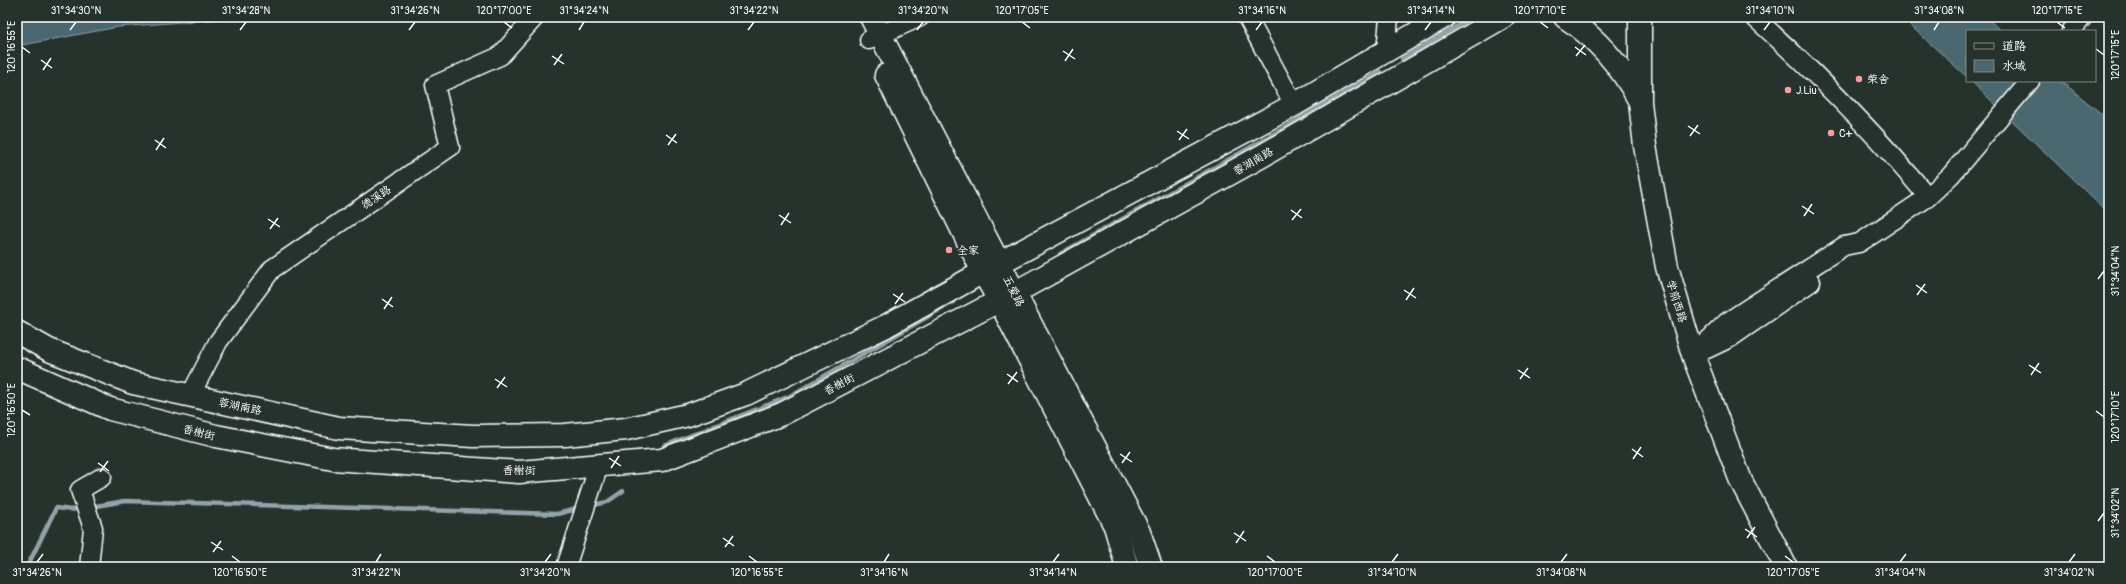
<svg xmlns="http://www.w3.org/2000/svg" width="2126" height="584" font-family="Pangolin,'LXGW WenKai TC',sans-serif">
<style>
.water{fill:#4a6770;stroke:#92a4a9}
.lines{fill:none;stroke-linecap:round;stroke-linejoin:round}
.stream{stroke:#92a4a9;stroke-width:4.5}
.minor-casing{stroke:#fff;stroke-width:21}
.major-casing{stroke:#fff;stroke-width:25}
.minor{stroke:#26332d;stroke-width:18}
.major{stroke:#26332d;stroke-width:22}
.ticks{fill:none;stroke:#fff;stroke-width:1.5}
.poi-dot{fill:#ff9aa2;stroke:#26332d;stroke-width:1.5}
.labels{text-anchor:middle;stroke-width:4;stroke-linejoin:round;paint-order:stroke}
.poi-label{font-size:11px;fill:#fff;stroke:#26332d;text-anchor:start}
.street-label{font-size:11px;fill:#fff;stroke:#26332d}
.neatline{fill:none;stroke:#fff;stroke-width:1.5}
.ticks-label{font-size:10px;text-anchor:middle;fill:#fff}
</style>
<rect width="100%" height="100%" fill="#26332d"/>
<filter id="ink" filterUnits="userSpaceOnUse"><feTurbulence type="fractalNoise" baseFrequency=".025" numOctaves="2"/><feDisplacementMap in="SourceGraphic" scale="8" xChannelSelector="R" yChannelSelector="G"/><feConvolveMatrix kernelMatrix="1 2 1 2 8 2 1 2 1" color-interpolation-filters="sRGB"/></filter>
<g filter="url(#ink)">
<g class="water">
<path d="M17 17H246L118 27 17 46Z"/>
<path d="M1901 17H1986L2001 31H1967V77Z"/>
<path d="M1971 81H2061L2109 120V214Z"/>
</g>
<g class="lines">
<g class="stream">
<path d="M1402 59 1473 17"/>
<path d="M1060 254 1267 138 1380 72"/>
<path d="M664 446 790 396 953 302"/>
<path d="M590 506 607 502 623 491"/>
<path d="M90 507 125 501 557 514 581 508"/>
<path d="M27 567 56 508 71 510 82 508"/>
</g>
<defs>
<g id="minor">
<path d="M1247 17 1294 105"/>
<path d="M1754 17C1816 73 1875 133 1928 197"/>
<path d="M2071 31 2083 17"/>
<path d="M869 40 920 17"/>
<path d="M1386 52 1389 17"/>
<path d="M1707 349 1730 338 1811 282"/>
<path d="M1693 355 1727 322 1844 246 1859 243 1870 236 1928 197 1951 175 2030 81"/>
<path d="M190 396 218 342 272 269 450 147 435 85 500 56 535 17"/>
<path d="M89 567 93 528 80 490 102 477"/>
<path d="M566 567 599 465"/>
</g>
<g id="major">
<path d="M871 17 1139 532 1151 567"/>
<path d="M1565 17C1597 38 1621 66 1639 100"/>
<path d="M1640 17V102L1645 146 1667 267 1693 355 1741 481 1786 567"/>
<path d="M886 75 983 272 999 300 1115 526 1127 567"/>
<path d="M17 332 49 350 133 383 339 428 473 436 565 435 626 429 688 415 746 394 886 326 983 272 1294 105 1444 17"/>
<path d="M17 368 110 409 216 436 333 459 519 472 662 460 782 414 1014 293 1260 157 1503 17"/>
</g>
</defs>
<use href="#minor" class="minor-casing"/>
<use href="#major" class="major-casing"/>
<use href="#minor" class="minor"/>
<use href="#major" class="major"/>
</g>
</g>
<path class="ticks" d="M504 22 512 28M1022 22 1030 28M1540 22 1548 28M2057 22 2065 28M70 30 76 22M240 30 246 22M409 30 415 22M579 30 584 22M748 30 754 22M917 30 923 22M1256 30 1262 22M1425 30 1431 22M1764 30 1770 22M1934 30 1939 22M22 47 30 53M1575 47 1586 55M2096 49 2104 55M1063 51 1075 59M552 56 564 64M1576 56 1585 45M41 60 52 68M1065 61 1073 49M554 65 562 54M43 70 51 58M1688 126 1700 134M1177 131 1189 139M666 135 677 143M1690 136 1698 125M155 140 166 148M1179 140 1187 129M668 145 676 134M156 150 164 138M1802 206 1814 214M1291 210 1302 218M779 215 791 223M1804 216 1812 204M268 219 280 227M1292 220 1301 209M781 225 789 213M270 229 278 218M2098 279 2104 271M1916 285 1927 293M1404 290 1416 298M893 294 905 302M1917 295 1925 284M382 299 393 307M1406 300 1414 288M895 304 903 293M384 309 392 297M2029 365 2041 373M1518 370 1530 378M1007 374 1018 382M2031 375 2039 363M495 379 507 387M1520 379 1528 368M1008 384 1017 372M497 388 505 377M22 410 30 415M2096 411 2104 417M1632 449 1643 457M1120 454 1132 462M609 458 621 466M1633 459 1641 447M98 463 109 471M1122 463 1130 452M611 468 619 456M100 472 108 461M2098 521 2104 513M1745 529 1757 537M1234 533 1246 541M723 538 734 546M1747 538 1755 527M211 542 223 550M1236 543 1244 531M725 547 733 536M213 552 221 541M232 556 240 562M749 556 757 562M1267 556 1275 562M1785 556 1793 562M37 562 43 554M376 562 381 554M545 562 551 554M884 562 889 554M1053 562 1059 554M1392 562 1398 554M1561 562 1567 554M1900 562 1906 554M2069 562 2075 554"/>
<g class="poi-dot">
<circle cx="1859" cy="79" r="4"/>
<circle cx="1788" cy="90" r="4"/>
<circle cx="1831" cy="133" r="4"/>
<circle cx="949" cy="250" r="4"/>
</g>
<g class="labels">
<g class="poi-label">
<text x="1867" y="83">荣舍</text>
<text x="1796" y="94">J.Liu</text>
<text x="1839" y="137">C+</text>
<text x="957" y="254">全家</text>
</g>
<g class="street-label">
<text transform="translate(1253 161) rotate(-30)" y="4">蓉湖南路</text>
<text transform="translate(376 197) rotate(-34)" y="4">德溪路</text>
<text transform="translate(1014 291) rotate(63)" y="4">五爱路</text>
<text transform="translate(1677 301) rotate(73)" y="4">学前西路</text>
<text transform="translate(839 384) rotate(-28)" y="4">香榭街</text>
<text transform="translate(240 406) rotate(12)" y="4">蓉湖南路</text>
<text transform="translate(199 432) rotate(14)" y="4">香榭街</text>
<text x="519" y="474">香榭街</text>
</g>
</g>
<rect width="2126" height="584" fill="none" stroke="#26332d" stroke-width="44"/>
<rect x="1966" y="30" width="130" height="52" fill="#26332d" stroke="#7d8581"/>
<rect x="1974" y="43" width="20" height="6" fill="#26332d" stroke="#7d8581"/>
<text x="2002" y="50" font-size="12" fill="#ffffff">道路</text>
<rect x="1974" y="60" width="20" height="12" fill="#4a6770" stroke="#7d8581"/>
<text x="2002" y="70" font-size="12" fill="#ffffff">水域</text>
<rect x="22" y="22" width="2082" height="540" class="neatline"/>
<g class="ticks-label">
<text x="76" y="14">31°34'30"N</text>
<text x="246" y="14">31°34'28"N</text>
<text x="415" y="14">31°34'26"N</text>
<text x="504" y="14">120°17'00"E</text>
<text x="584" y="14">31°34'24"N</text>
<text x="754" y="14">31°34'22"N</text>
<text x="923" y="14">31°34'20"N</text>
<text x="1022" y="14">120°17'05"E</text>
<text x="1262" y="14">31°34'16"N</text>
<text x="1431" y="14">31°34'14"N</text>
<text x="1540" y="14">120°17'10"E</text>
<text x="1770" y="14">31°34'10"N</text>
<text x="1939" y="14">31°34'08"N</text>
<text x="2057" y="14">120°17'15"E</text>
<text transform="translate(11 47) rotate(-90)" y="4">120°16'55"E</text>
<text transform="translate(2115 55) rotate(-90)" y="4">120°17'15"E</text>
<text transform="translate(2115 271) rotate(-90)" y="4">31°34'04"N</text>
<text transform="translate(11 410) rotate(-90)" y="4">120°16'50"E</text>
<text transform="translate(2115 417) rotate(-90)" y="4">120°17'10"E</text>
<text transform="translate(2115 513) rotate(-90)" y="4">31°34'02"N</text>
<text x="37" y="576">31°34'26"N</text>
<text x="240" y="576">120°16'50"E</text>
<text x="376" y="576">31°34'22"N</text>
<text x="545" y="576">31°34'20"N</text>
<text x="757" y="576">120°16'55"E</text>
<text x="884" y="576">31°34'16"N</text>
<text x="1053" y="576">31°34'14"N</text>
<text x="1275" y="576">120°17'00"E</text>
<text x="1392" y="576">31°34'10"N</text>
<text x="1561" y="576">31°34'08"N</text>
<text x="1793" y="576">120°17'05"E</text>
<text x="1900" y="576">31°34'04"N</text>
<text x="2069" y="576">31°34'02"N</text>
</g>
</svg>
